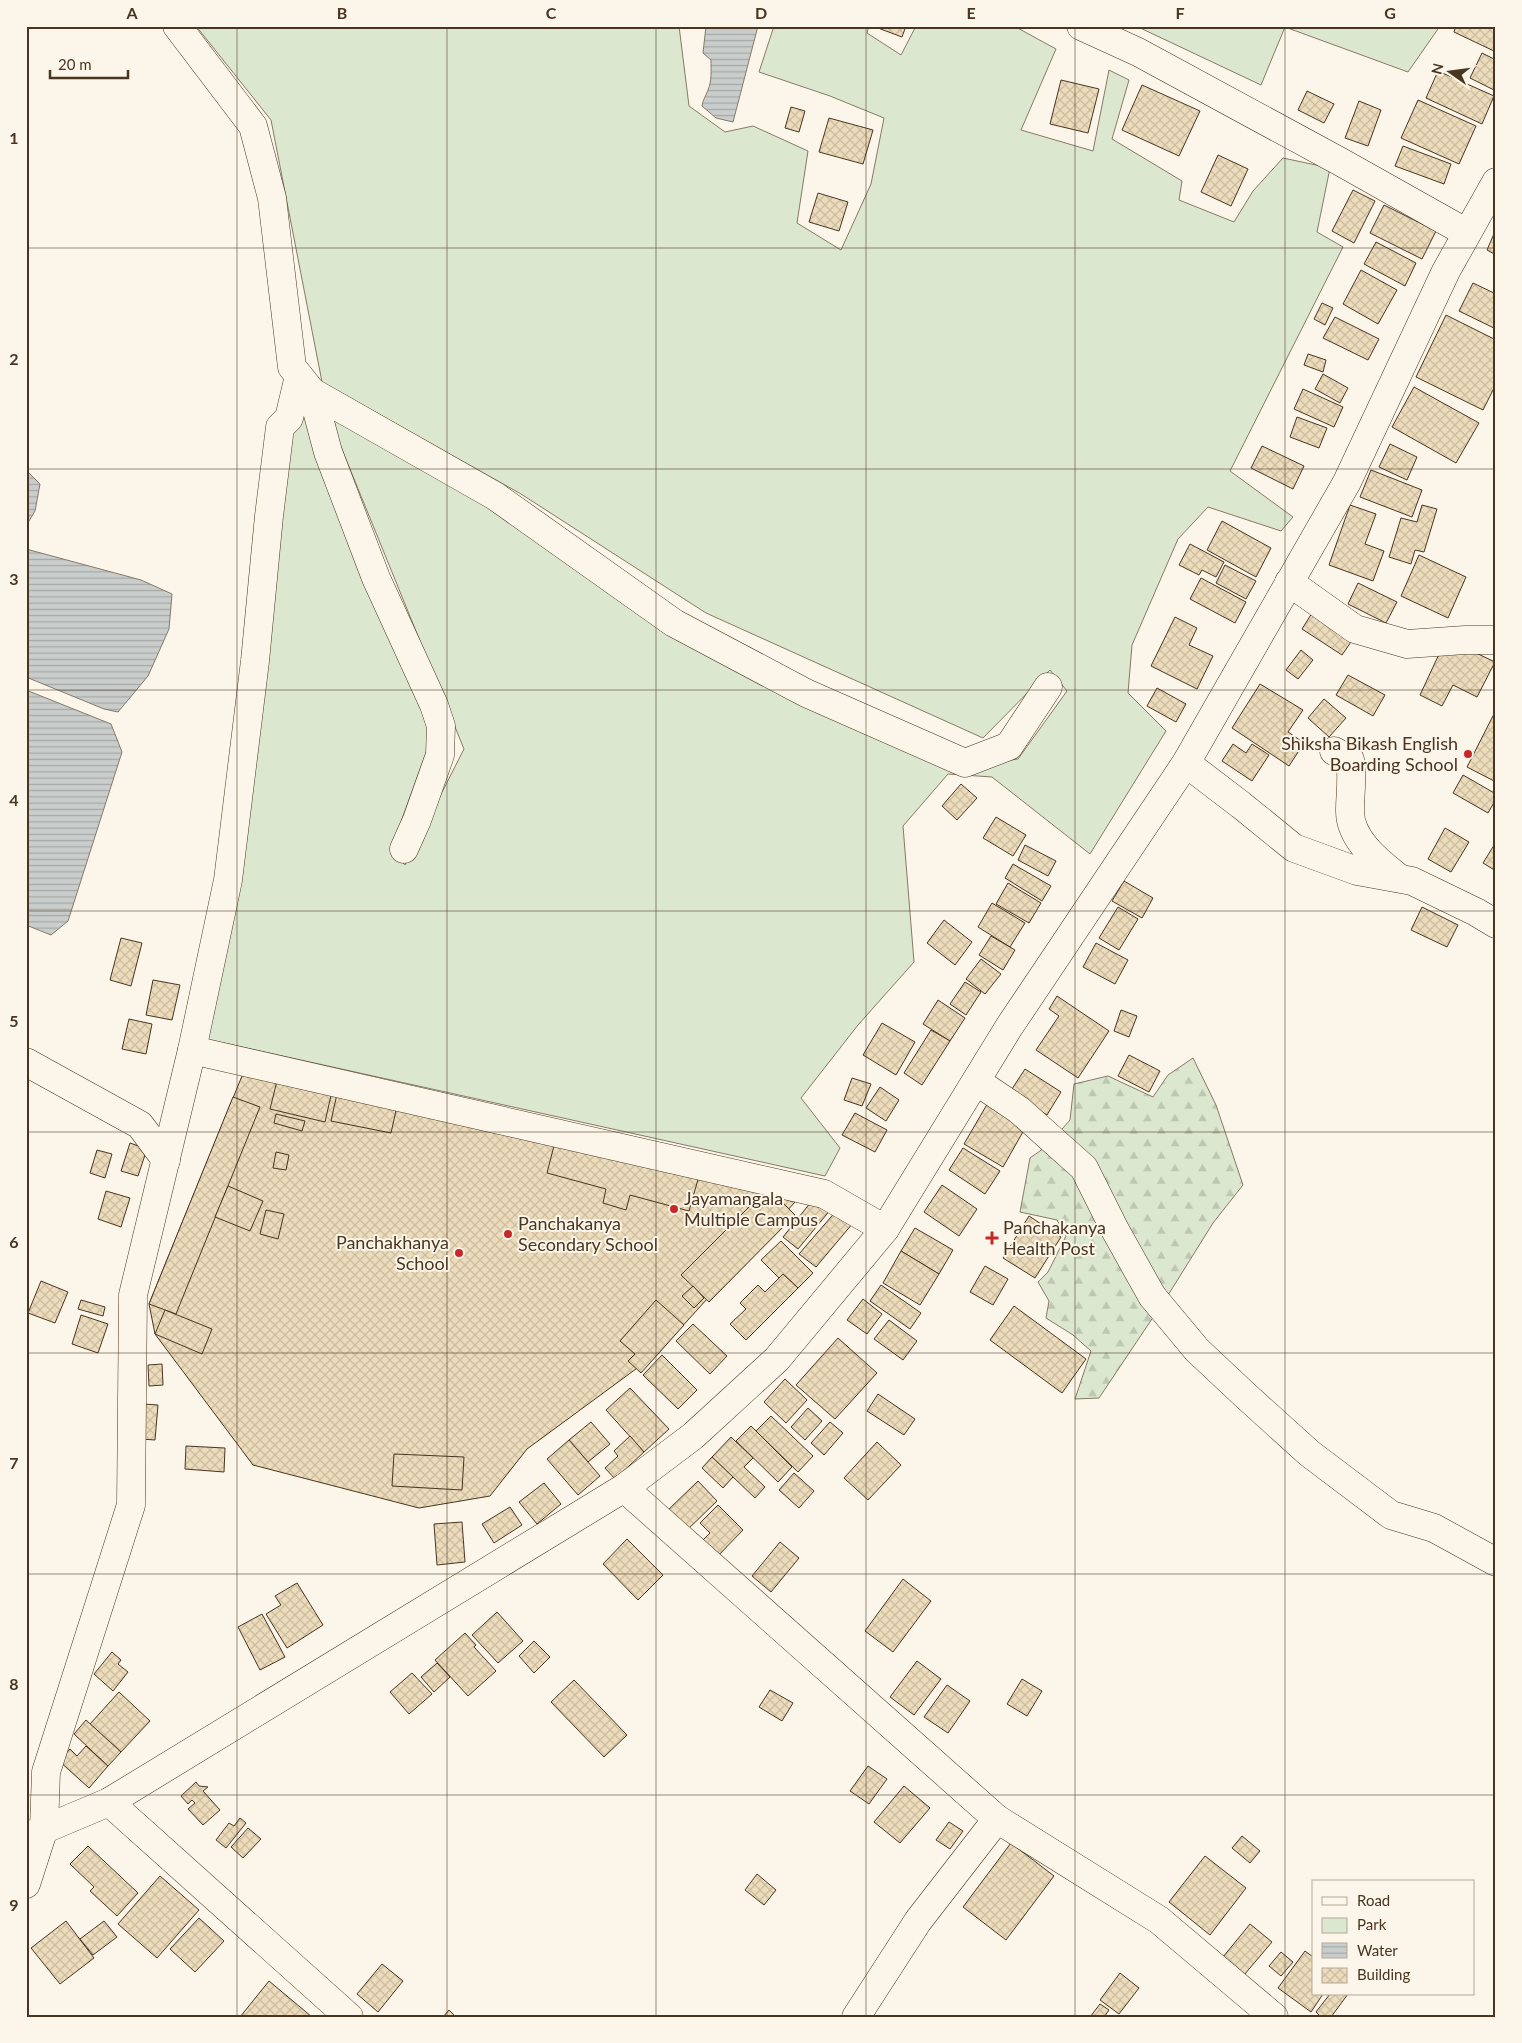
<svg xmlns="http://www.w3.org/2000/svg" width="1522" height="2043" font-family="Lato,sans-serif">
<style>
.green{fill:#dce7d0;stroke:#887966}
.forest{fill:url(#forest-firs);stroke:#887966}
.water{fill:url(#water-rules);stroke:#887966}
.building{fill:url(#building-cross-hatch);stroke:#4a3520}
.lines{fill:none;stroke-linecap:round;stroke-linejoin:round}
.minor-casing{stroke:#4a3520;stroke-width:29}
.minor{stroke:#fbf6e9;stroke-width:28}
.grid{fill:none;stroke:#4a3520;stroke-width:1;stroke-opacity:0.55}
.poi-dot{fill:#c62828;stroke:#fbf6e9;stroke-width:2}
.labels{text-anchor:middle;stroke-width:4;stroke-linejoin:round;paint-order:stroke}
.poi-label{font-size:18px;fill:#4a3520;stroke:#fbf6e9;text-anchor:start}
.neatline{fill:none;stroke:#4a3520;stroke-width:2}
.grid-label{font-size:16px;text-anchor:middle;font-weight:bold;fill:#4a3520}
</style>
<defs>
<pattern id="forest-firs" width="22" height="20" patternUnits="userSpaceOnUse" patternTransform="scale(1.25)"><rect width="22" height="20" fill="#dce7d0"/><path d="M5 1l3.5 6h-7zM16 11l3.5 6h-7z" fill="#bec7b2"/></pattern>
<pattern id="water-rules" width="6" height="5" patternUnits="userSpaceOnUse" patternTransform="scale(1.25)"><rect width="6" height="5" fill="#c9cecd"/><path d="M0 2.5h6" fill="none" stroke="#a5a8a6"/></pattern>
<pattern id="building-cross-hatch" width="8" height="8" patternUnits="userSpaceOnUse" patternTransform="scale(1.25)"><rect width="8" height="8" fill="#ecdcbc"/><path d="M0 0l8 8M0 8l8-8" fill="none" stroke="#ccbda1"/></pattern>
</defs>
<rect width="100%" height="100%" fill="#fbf6e9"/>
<g class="green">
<path d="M196 26H679L689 106 725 132 753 126 808 151 797 223 841 250 871 184 884 118 830 96 759 72 774 26H869L867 33 901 55 916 26H1014L1056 49 1021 130 1093 151 1109 70 1129 80 1112 139 1182 181 1179 200 1234 222 1253 191 1283 158 1330 168 1317 232 1343 247 1230 471 1293 517 1281 531 1208 507 1178 539 1132 645 1128 693 1166 731 1090 854 992 777 948 774 903 826 914 962 858 1025 801 1098 840 1148 825 1176 224 1043 205 1041 287 434 303 397 432 736 391 849 405 865 464 749 326 410 485 498 668 631 956 768 1018 759 1067 691 1050 670 983 738 706 613 521 494 322 382 271 120Z"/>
<path d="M1136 26H1440L1408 72 1285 27 1261 85Z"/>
</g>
<path class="forest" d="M1193 1058 1216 1105 1243 1185 1213 1223 1170 1292 1099 1398 1075 1399 1091 1351 1073 1335 1046 1318 1049 1301 1038 1282 1048 1272 1066 1236 1057 1220 1020 1212 1030 1158 1047 1146 1070 1120 1074 1084 1108 1076 1153 1097 1168 1075Z"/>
<g class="water">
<path d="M706 26H758L733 122 716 118 702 106C703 99 706 96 708 90 712 81 711 70 711 60L703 53Z"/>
<path d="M26 470 40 484 35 511 26 526Z"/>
<path d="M26 549 141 580 172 594 169 629 148 676 118 712 104 709 26 677Z"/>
<path d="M26 690 111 724 122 752 68 921 51 935 26 925Z"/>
</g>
<g class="building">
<path d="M878 26H906L902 37 878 28Z"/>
<path d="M1456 26H1496V52L1454 32Z"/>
<path d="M1482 53 1496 60V91L1470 78Z"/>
<path d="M1438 71 1494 96 1482 124 1426 98Z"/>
<path d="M1061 80 1099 89 1088 133 1050 124Z"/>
<path d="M1142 85 1200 111 1179 156 1122 130Z"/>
<path d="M1307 91 1334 104 1324 123 1298 110Z"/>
<path d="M1418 100 1476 126 1459 164 1401 138Z"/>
<path d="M1359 101 1381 110 1368 146 1345 138Z"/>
<path d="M791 107 805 111 799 132 785 128Z"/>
<path d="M829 118 873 130 863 164 819 152Z"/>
<path d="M1403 146 1451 164 1444 184 1395 166Z"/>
<path d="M1218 155 1248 169 1231 206 1201 192Z"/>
<path d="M1353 190 1375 201 1354 243 1332 231Z"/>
<path d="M818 193 848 202 839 231 809 222Z"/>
<path d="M1384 205 1436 231 1422 259 1370 233Z"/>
<path d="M1496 229V255L1487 250Z"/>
<path d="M1376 242 1416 263 1405 286 1364 264Z"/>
<path d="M1361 270 1397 290 1378 324 1343 304Z"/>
<path d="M1473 283 1496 294V329L1459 311Z"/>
<path d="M1322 303 1333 308 1325 325 1314 319Z"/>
<path d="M1446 315 1496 340V384L1483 410 1416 377Z"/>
<path d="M1335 317 1379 339 1368 360 1323 338Z"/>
<path d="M1308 354 1326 360 1323 372 1304 365Z"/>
<path d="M1323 374 1348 388 1340 403 1315 389Z"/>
<path d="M1414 387 1479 423 1456 463 1392 427Z"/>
<path d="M1303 389 1343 407 1334 427 1294 409Z"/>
<path d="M1297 417 1327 428 1319 448 1290 437Z"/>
<path d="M1390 444 1417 457 1407 480 1379 467Z"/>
<path d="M1262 446 1304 466 1293 489 1251 468Z"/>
<path d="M1371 470 1422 490 1412 517 1360 497Z"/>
<path d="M1350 505 1376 514 1365 544 1384 551 1373 581 1329 565Z"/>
<path d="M1422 505 1437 509 1424 552 1415 550 1411 564 1389 557 1401 518 1417 522Z"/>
<path d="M1222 521 1271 548 1256 577 1207 550Z"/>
<path d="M1190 544 1224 562 1216 577 1202 570 1199 575 1179 565Z"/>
<path d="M1419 555 1466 577 1448 618 1401 596Z"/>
<path d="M1225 565 1256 581 1246 599 1216 583Z"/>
<path d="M1201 578 1246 602 1235 623 1190 599Z"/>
<path d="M1358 583 1397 602 1386 623 1348 604Z"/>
<path d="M1312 613 1353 639 1342 655 1302 629Z"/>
<path d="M1175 617 1197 628 1189 645 1213 656 1197 689 1151 666Z"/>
<path d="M1457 644 1495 662 1477 697 1453 685 1442 706 1420 695 1440 652Z"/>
<path d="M1301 650 1313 660 1298 679 1286 670Z"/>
<path d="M1348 675 1385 695 1373 716 1336 695Z"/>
<path d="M1260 684 1303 710 1288 732 1304 743 1289 766 1232 728Z"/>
<path d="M1157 688 1186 704 1176 722 1147 706Z"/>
<path d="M1324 699 1346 718 1329 737 1308 718Z"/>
<path d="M1496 710V777L1494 781 1467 767Z"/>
<path d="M1233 744 1246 753 1252 744 1269 755 1252 781 1222 761Z"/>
<path d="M1463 775 1496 794V799L1488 813 1453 793Z"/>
<path d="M961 784 977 798 957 820 942 806Z"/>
<path d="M996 817 1026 835 1013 856 983 838Z"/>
<path d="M1445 828 1469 842 1451 872 1428 859Z"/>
<path d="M1496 842V871L1483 863Z"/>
<path d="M1025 845 1056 861 1048 876 1018 860Z"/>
<path d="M1013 864 1051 886 1042 901 1005 878Z"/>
<path d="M1124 881 1153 898 1142 918 1112 901Z"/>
<path d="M1008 883 1041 903 1029 923 996 904Z"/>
<path d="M992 903 1025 923 1010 947 978 927Z"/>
<path d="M1118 907 1138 919 1119 950 1099 938Z"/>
<path d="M1422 907 1458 925 1447 947 1411 930Z"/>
<path d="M944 920 972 942 955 965 927 943Z"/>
<path d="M991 936 1015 950 1003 970 979 955Z"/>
<path d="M121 938 142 943 131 986 110 980Z"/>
<path d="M1096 943 1128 960 1115 984 1083 967Z"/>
<path d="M981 959 1001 974 985 994 966 979Z"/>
<path d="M153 980 180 985 172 1020 146 1015Z"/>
<path d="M965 982 981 992 966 1015 950 1004Z"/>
<path d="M1057 996 1109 1031 1078 1078 1036 1050 1059 1016 1049 1009Z"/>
<path d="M938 1000 965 1018 950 1041 923 1024Z"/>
<path d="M1121 1010 1137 1016 1129 1037 1114 1031Z"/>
<path d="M129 1019 152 1024 146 1054 122 1049Z"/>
<path d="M882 1023 915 1042 896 1075 863 1055Z"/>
<path d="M931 1030 950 1041 922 1085 904 1073Z"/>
<path d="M1129 1055 1160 1071 1149 1092 1118 1076Z"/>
<path d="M1025 1069 1061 1092 1047 1115 1010 1092Z"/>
<path d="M244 1071 274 1079 267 1104 238 1096Z"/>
<path d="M244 1071 699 1176 795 1202 659 1352 527 1449 490 1496 419 1508 253 1465 155 1334 149 1304Z"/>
<path d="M278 1077 332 1091 325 1122 270 1109Z"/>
<path d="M852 1078 871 1084 862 1106 844 1100Z"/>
<path d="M880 1087 899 1100 886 1121 866 1108Z"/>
<path d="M337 1094 397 1106 391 1133 331 1121Z"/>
<path d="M233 1097 260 1107 176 1314 149 1304Z"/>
<path d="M989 1101 1028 1123 1003 1167 964 1144Z"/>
<path d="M855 1113 887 1130 875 1152 842 1135Z"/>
<path d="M276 1114 305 1121 302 1131 274 1123Z"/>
<path d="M556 1138 699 1176 689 1211 630 1195 626 1210 603 1203 606 1189 547 1173Z"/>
<path d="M130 1143 147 1149 138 1176 121 1171Z"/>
<path d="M963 1148 1000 1171 985 1194 949 1170Z"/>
<path d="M97 1150 112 1154 105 1178 90 1173Z"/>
<path d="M276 1152 289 1155 286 1170 273 1168Z"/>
<path d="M942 1185 977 1209 959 1236 924 1212Z"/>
<path d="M228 1186 263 1201 250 1231 215 1217Z"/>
<path d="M768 1188 795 1215 709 1302 681 1275Z"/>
<path d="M106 1191 130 1198 121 1227 98 1219Z"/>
<path d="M815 1197 831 1209 798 1249 783 1237Z"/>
<path d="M266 1210 284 1214 278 1239 260 1234Z"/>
<path d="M837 1210 853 1223 816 1267 799 1254Z"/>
<path d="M1029 1216 1061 1237 1035 1278 1003 1258Z"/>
<path d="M915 1228 953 1250 939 1274 901 1251Z"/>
<path d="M781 1241 813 1273 798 1288 783 1274 779 1278 761 1260Z"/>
<path d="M901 1251 939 1274 920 1305 883 1283Z"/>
<path d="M985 1266 1008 1279 993 1305 970 1292Z"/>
<path d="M783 1274 798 1288 746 1340 730 1324 746 1309 740 1303 758 1285 765 1292Z"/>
<path d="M41 1281 68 1292 55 1323 28 1313Z"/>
<path d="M881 1285 921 1313 910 1329 870 1301Z"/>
<path d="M693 1286 704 1298 694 1308 682 1296Z"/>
<path d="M863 1299 882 1314 867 1334 847 1320Z"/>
<path d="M81 1300 105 1307 103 1316 78 1309Z"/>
<path d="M656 1300 684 1325 641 1373 628 1361 635 1354 620 1341Z"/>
<path d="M1014 1306 1086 1359 1062 1393 990 1340Z"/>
<path d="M165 1310 212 1329 202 1354 155 1334Z"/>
<path d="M81 1315 108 1324 98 1353 72 1344Z"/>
<path d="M889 1320 917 1341 903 1360 874 1339Z"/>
<path d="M693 1324 727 1356 710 1374 676 1341Z"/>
<path d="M838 1338 877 1373 835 1419 796 1385Z"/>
<path d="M662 1355 697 1390 678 1409 643 1375Z"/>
<path d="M162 1364 163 1385 149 1386 148 1365Z"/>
<path d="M785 1379 807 1400 786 1423 764 1402Z"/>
<path d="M630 1388 669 1429 644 1452 606 1410Z"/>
<path d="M878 1394 915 1419 904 1435 867 1411Z"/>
<path d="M143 1404 158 1405 155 1440 141 1439Z"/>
<path d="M808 1408 822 1421 805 1440 791 1427Z"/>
<path d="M771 1416 813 1456 798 1472 756 1431Z"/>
<path d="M591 1422 610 1444 588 1462 569 1440Z"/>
<path d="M830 1422 843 1433 824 1455 811 1443Z"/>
<path d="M751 1426 792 1467 778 1482 736 1441Z"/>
<path d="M630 1436 644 1452 615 1479 605 1468 618 1456 614 1451Z"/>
<path d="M731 1437 753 1458 744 1467 765 1487 755 1498 712 1457Z"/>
<path d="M569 1440 600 1476 578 1495 547 1459Z"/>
<path d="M877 1442 901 1465 868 1500 844 1478Z"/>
<path d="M186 1446 225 1448 224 1472 185 1469Z"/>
<path d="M394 1454 464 1457 462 1490 392 1486Z"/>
<path d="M712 1457 733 1477 723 1488 702 1468Z"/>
<path d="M794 1473 814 1491 799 1508 779 1490Z"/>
<path d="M698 1481 717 1501 684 1533 665 1513Z"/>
<path d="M544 1483 561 1504 537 1524 519 1502Z"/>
<path d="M718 1505 743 1530 713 1561 698 1545 710 1533 700 1523Z"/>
<path d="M510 1507 522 1525 494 1543 482 1524Z"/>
<path d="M462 1522 465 1562 437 1565 434 1524Z"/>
<path d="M627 1539 663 1575 638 1600 603 1564Z"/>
<path d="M780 1542 799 1558 771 1592 752 1576Z"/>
<path d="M903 1579 931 1601 893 1652 865 1631Z"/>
<path d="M297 1583 323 1625 287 1648 266 1614 281 1605 275 1596Z"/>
<path d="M497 1612 523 1641 498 1663 472 1635Z"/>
<path d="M262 1614 285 1657 260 1670 238 1627Z"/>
<path d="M465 1633 476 1645 474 1647 496 1671 468 1696 435 1660Z"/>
<path d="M534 1641 550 1657 534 1673 519 1656Z"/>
<path d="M112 1652 121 1660 118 1664 128 1672 113 1691 94 1674Z"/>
<path d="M917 1661 941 1679 914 1715 890 1697Z"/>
<path d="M437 1663 450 1677 434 1692 421 1677Z"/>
<path d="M412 1673 432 1694 409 1714 390 1692Z"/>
<path d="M1022 1679 1042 1691 1027 1716 1007 1704Z"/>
<path d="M574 1680 627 1735 604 1757 551 1702Z"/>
<path d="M947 1685 970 1701 948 1733 924 1717Z"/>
<path d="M770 1690 793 1703 782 1721 759 1707Z"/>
<path d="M119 1692 150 1721 121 1752 90 1724Z"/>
<path d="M86 1720 121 1752 108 1766 74 1734Z"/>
<path d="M86 1746 108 1766 89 1788 59 1761 70 1749 77 1756Z"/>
<path d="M868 1766 887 1779 869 1804 850 1791Z"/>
<path d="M196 1782 199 1786 208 1787 203 1791 220 1810 203 1825 188 1809 195 1803 192 1800 188 1804 181 1796Z"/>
<path d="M904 1786 930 1808 900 1843 874 1822Z"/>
<path d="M240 1818 246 1823 226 1848 216 1840 229 1823 234 1826Z"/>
<path d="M949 1822 963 1831 950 1849 936 1840Z"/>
<path d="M248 1828 261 1839 243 1858 231 1847Z"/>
<path d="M1242 1836 1260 1851 1250 1863 1232 1848Z"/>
<path d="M1011 1843 1054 1876 1006 1940 963 1907Z"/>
<path d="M88 1846 138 1893 117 1916 90 1891 94 1887 70 1864Z"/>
<path d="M1205 1856 1246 1888 1210 1935 1169 1902Z"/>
<path d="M757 1874 776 1890 764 1905 745 1890Z"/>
<path d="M160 1876 199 1910 157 1958 118 1924Z"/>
<path d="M199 1918 224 1941 195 1972 170 1949Z"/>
<path d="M66 1921 94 1958 60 1984 31 1948Z"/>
<path d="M104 1921 117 1937 93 1955 80 1939Z"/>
<path d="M1250 1924 1272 1942 1244 1975 1223 1957Z"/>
<path d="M1305 1951 1313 1957V1994H1323L1311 2012 1278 1988Z"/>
<path d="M1281 1952 1293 1962 1281 1976 1269 1966Z"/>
<path d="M382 1964 403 1981 378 2012 357 1994Z"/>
<path d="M1120 1973 1139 1988 1119 2014 1100 2000Z"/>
<path d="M269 1981 312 2017H240Z"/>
<path d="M1330 1994H1348L1331 2017H1321L1316 2012Z"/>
<path d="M1100 2004 1109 2010 1104 2017H1090Z"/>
<path d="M449 2010 456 2017H443Z"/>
</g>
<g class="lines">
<defs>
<g id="minor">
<path d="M177 26 253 126 272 198 292 367 312 392 495 496 674 623 806 693 965 763 1009 746 1048 687"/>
<path d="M1081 26 1138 52 1339 161 1467 233"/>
<path d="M312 392 328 452 376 578 434 705 441 726 440 755 417 820 404 849"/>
<path d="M1289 582 1355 629 1407 644 1465 640H1496"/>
<path d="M1334 751 1350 760C1353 778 1350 793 1350 811 1350 840 1379 862 1399 878"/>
<path d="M1186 763 1241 805 1294 848 1357 871 1412 881 1476 912 1496 924"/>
<path d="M192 1050 824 1194 885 1229"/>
<path d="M26 1062 140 1125 166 1160"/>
<path d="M976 1081 1019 1110 1084 1168 1114 1228 1152 1296 1197 1350 1246 1396 1309 1453 1391 1515 1434 1528 1496 1562"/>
<path d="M624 1488 997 1819 918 1921 856 2017"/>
<path d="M109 1802 349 2017"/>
<path d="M997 1819 1159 1920 1274 2017"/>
<path d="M26 1837 109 1802 624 1488 693 1436 777 1359 885 1229 1009 1027 1186 763 1347 482 1446 271 1496 182"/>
<path d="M26 1884 44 1828 46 1772 131 1505 133 1295 192 1050 228 880 255 661 269 516 280 427 289 418 299 376"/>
</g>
</defs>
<use href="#minor" class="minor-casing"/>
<use href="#minor" class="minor"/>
</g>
<path class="grid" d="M237 26V2017M447 26V2017M656 26V2017M866 26V2017M1075 26V2017M1285 26V2017M26 248H1496M26 469H1496M26 690H1496M26 911H1496M26 1132H1496M26 1353H1496M26 1574H1496M26 1795H1496"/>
<g class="poi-dot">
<circle cx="1468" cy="754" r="5"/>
<circle cx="674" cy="1209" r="5"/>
<circle cx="508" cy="1234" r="5"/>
<path d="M989.5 1230.5h5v5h5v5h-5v5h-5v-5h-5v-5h5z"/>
<circle cx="459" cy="1253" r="5"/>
</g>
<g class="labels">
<g class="poi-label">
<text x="1458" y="750" text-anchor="end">Shiksha Bikash English<tspan x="1458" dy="21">Boarding School</tspan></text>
<text x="684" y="1205">Jayamangala<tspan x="684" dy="21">Multiple Campus</tspan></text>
<text x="518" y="1230">Panchakanya<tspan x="518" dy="21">Secondary School</tspan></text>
<text x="1003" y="1234">Panchakanya<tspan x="1003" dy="21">Health Post</tspan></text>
<text x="449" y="1249" text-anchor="end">Panchakhanya<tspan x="449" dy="21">School</tspan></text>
</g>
</g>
<rect width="1522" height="2043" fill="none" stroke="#fbf6e9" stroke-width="55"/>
<rect x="1312" y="1880" width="162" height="115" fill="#fbf6e9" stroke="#b4a999"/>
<rect x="1322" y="1897" width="25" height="8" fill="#fbf6e9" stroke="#b4a999"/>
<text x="1357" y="1906" font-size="15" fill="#4a3520">Road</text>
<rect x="1322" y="1918" width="25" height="15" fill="#dce7d0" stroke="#b4a999"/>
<text x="1357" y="1930" font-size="15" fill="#4a3520">Park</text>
<rect x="1322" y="1943" width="25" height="15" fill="url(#water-rules)" stroke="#b4a999"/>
<text x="1357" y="1956" font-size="15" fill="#4a3520">Water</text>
<rect x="1322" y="1968" width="25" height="15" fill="url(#building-cross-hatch)" stroke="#b4a999"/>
<text x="1357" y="1980" font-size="15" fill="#4a3520">Building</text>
<g transform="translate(1450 72) rotate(284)" stroke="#fbf6e9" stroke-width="4" paint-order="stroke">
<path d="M0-4L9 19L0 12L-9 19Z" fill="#4a3520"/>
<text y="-8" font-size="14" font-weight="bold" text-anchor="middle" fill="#4a3520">N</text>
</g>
<path d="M50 70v8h78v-8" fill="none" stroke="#4a3520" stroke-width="2.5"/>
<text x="58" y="70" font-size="15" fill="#4a3520" stroke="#fbf6e9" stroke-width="4" paint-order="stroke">20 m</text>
<rect x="28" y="28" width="1466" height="1988" class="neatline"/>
<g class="grid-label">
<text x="132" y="19">A</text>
<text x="342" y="19">B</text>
<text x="551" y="19">C</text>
<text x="761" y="19">D</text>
<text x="971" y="19">E</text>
<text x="1180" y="19">F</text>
<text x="1390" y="19">G</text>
<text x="14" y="144">1</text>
<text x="14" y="365">2</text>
<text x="14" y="585">3</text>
<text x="14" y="806">4</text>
<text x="14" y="1027">5</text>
<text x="14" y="1248">6</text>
<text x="14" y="1469">7</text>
<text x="14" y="1690">8</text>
<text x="14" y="1911">9</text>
</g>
</svg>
